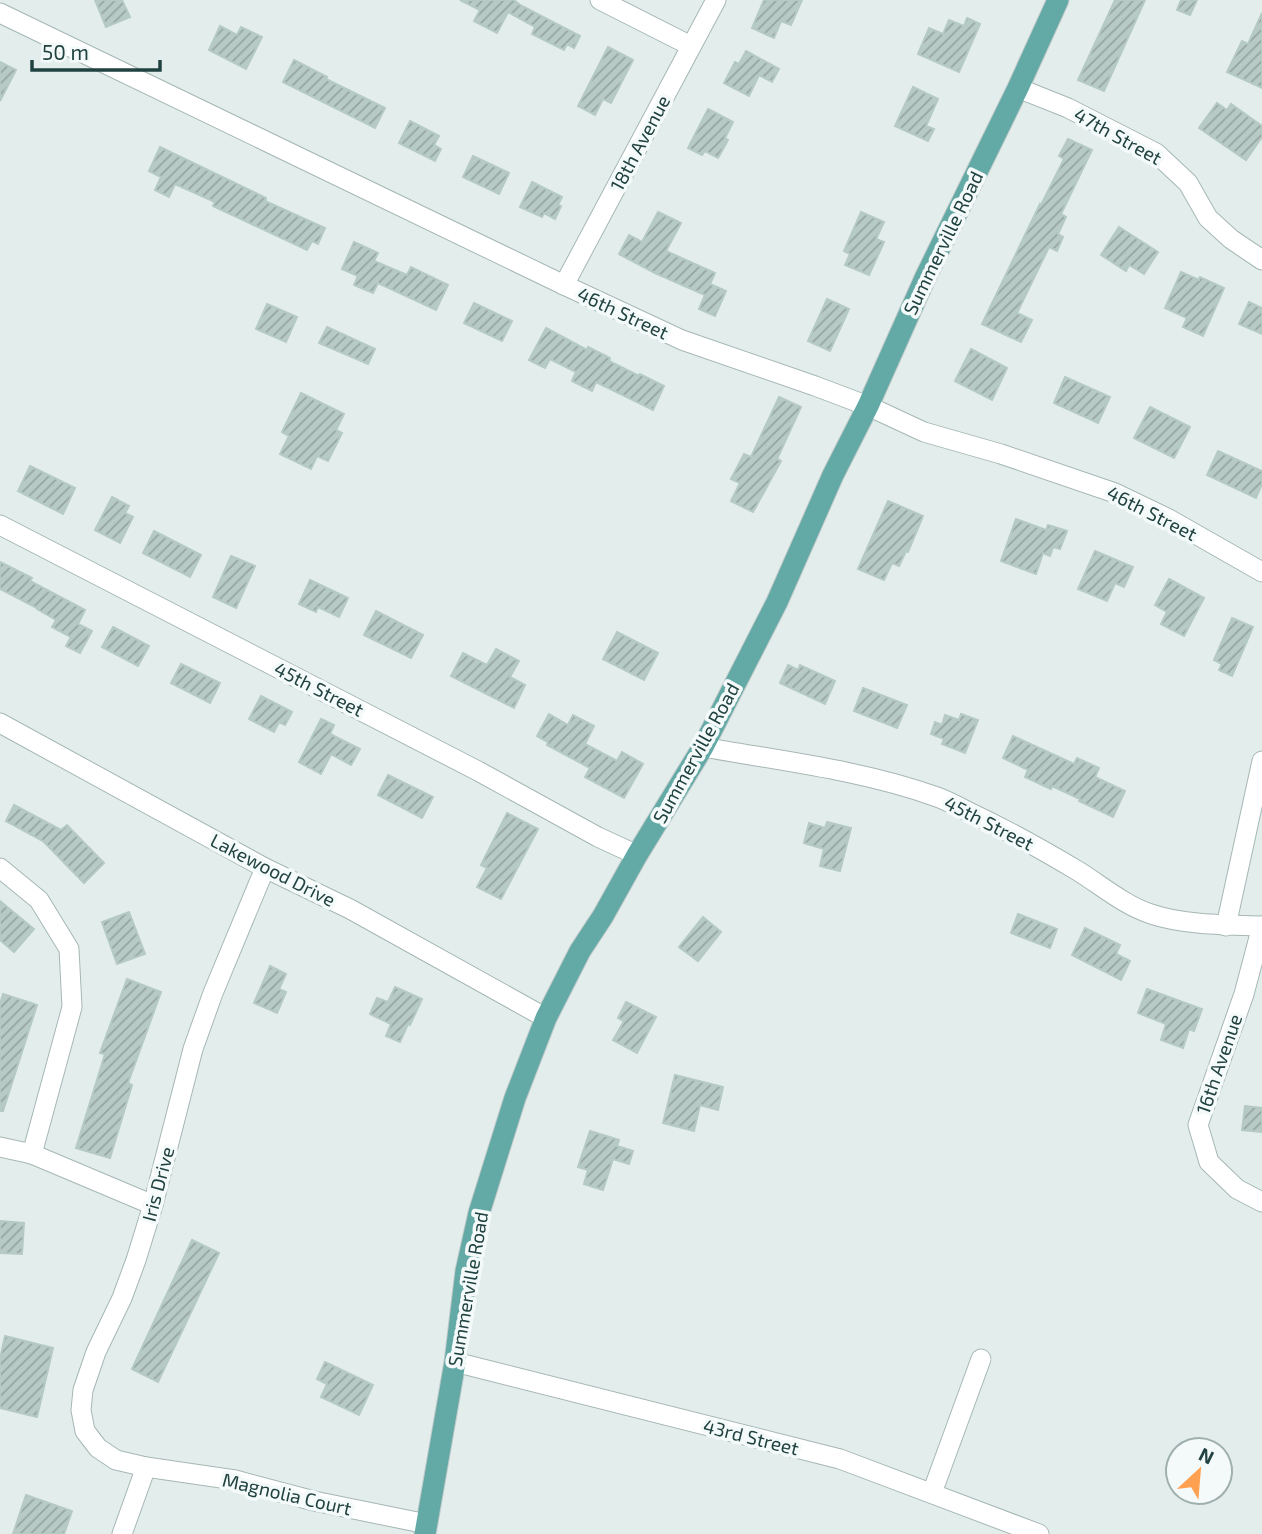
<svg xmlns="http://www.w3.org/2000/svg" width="1262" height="1534" font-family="'Exo 2',sans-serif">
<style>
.building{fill:url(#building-hatch);stroke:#b5c9c5;stroke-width:2}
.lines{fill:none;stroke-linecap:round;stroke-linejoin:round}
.minor-casing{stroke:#a5b7b5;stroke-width:21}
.major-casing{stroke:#c1caca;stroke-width:23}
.minor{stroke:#fff;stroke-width:19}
.major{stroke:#63a9a6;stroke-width:21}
.labels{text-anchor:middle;stroke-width:7;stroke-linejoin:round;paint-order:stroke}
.street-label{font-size:19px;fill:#204240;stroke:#f4faf9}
</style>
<defs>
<pattern id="building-hatch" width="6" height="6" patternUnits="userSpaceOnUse" patternTransform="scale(1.75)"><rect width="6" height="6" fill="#b8cac6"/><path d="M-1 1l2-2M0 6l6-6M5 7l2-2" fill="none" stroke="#95a6a2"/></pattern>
</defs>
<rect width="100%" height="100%" fill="#e3eeec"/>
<g class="building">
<path d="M95 0H122L130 17 106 27Z"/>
<path d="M460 0H514L520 5 580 36 574 48 567 44 564 50 532 34 535 27 508 12 497 33 474 21 480 10Z"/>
<path d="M764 0H802L791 25 781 21 774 38 752 28Z"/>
<path d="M1115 0H1145L1104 91 1078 80Z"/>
<path d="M1181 0H1197L1190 15 1177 10Z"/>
<path d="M1262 13V88L1227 72 1242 41 1248 44Z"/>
<path d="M967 18 980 24 959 72 918 54 929 28 943 34 949 20 964 26Z"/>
<path d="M220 26 237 35 241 27 262 37 246 69 209 50Z"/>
<path d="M608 47 633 60 611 103 603 99 595 115 578 106Z"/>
<path d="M746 51 779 69 772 82 759 75 749 96 724 83 735 62 739 64Z"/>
<path d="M294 60 327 77 326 79 385 108 375 128 283 82Z"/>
<path d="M0 62 16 70 0 101Z"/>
<path d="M913 87 938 99 926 126 934 129 928 141 895 126Z"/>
<path d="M1217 103 1227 110 1231 104 1262 126V137L1246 160 1199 128Z"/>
<path d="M708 109 733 122 725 138 728 140 718 158 705 151 702 155 688 148Z"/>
<path d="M410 121 439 136 434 145 441 149 435 161 399 143Z"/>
<path d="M1068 139 1092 150 1061 214 1066 217 1058 234 1063 237 1057 251 1049 247 1017 313 1032 320 1021 342 982 324 1040 204 1041 205 1064 159 1059 156Z"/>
<path d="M160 147 266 198 265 201 325 228 318 244 312 241 307 250 213 206 215 202 175 184 169 197 155 190 161 177 149 171Z"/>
<path d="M473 156 509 173 499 194 463 177Z"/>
<path d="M532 182 562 197 558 205 561 206 555 219 544 213 542 217 520 207Z"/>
<path d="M658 212 681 223 666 251 715 273 710 284 726 291 715 316 699 309 705 295 655 273 619 254 629 235 642 242Z"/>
<path d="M861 212 884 222 876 239 884 242 869 275 845 265 850 254 844 251Z"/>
<path d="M1119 227 1158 252 1144 274 1129 265 1126 271 1101 255Z"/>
<path d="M354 242 378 253 374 261 407 275 411 267 448 285 436 310 378 283 373 293 354 285 358 276 342 269Z"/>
<path d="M1181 272 1199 280 1200 277 1224 288 1203 336 1183 327 1187 318 1165 308Z"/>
<path d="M827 299 849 309 830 351 808 341Z"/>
<path d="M1249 302 1262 308V334L1239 324Z"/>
<path d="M474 303 512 321 502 341 464 323Z"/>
<path d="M267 304 297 317 286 342 256 329Z"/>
<path d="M327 327 375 349 368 364 319 343Z"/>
<path d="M546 328 587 350 588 347 610 358 609 361 639 376 640 374 664 386 653 410 596 382 592 391 572 381 576 372 550 359 545 368 529 360Z"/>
<path d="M971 349 1007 368 992 400 955 381Z"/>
<path d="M1065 377 1110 397 1098 423 1054 403Z"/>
<path d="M301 393 344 414 336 430 342 433 328 461 317 456 311 469 280 454 289 436 282 432Z"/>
<path d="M779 397 801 407 777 459 781 461 753 512 731 501 740 483 731 479 744 454 751 457Z"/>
<path d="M1150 407 1190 427 1174 458 1134 438Z"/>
<path d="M1218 451 1262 471V484L1256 498 1207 475Z"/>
<path d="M30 466 75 488 63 514 18 491Z"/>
<path d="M112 497 129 506 125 513 133 517 120 543 95 530Z"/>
<path d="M888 501 923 516 908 552 906 551 899 566 892 563 884 580 858 569Z"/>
<path d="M1016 519 1046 530 1048 525 1067 531 1060 549 1053 547 1050 556 1043 553 1036 574 1001 561Z"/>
<path d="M154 531 201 555 190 577 143 553Z"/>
<path d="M1095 551 1133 567 1124 587 1115 583 1107 601 1078 589Z"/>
<path d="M231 556 255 566 236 608 213 597Z"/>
<path d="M0 562 32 578 30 581 85 610 78 624 92 631 80 653 66 646 71 637 52 627 56 620 37 609V608L0 589Z"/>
<path d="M1169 579 1204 598 1184 636 1161 624 1167 612 1155 605Z"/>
<path d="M310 580 348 598 339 617 318 607 316 612 299 604Z"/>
<path d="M376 611 423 635 411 658 364 635Z"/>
<path d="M1232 618 1253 627 1232 676 1219 670 1222 664 1214 660Z"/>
<path d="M113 627 149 646 138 666 102 647Z"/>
<path d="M617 632 658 653 644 680 603 659Z"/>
<path d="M496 649 519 661 510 677 525 685 514 708 451 676 463 653 487 665Z"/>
<path d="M181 664 220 683 210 703 171 683Z"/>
<path d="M788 665 798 670 800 665 835 681 825 704 780 683Z"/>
<path d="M863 688 907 705 897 728 854 711Z"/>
<path d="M261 696 292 712 285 725 279 722 274 732 249 719Z"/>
<path d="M549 714 568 725 573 715 594 726 585 744 617 761 622 752 643 764 624 798 585 777 590 768 547 745 548 742 537 736Z"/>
<path d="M961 714 978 720 965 753 942 744 944 739 931 734 935 722 942 725 945 715 959 720Z"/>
<path d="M321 719 334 725 330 734 360 749 351 765 331 754 321 774 299 762Z"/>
<path d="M1013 736 1074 764 1077 758 1099 768 1095 777 1125 791 1113 817 1079 801 1080 799 1052 786 1051 789 1025 777 1028 770 1003 758Z"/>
<path d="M388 775 433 797 422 818 378 795Z"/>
<path d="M14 805 61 830 67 825 104 863 84 883 43 841 6 821Z"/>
<path d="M507 813 538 829 501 899 477 887 487 868 481 865Z"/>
<path d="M827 822 851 828 840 871 820 866 824 849 804 843 809 823 825 828Z"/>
<path d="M0 901 34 929 14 952 0 940Z"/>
<path d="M129 912 145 954 117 964 102 922Z"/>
<path d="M1018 914 1057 929 1050 948 1011 933Z"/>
<path d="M703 917 721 932 698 961 679 947Z"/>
<path d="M1085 928 1120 945 1116 954 1130 961 1121 980 1072 955Z"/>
<path d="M270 966 286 974 279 989 286 992 277 1013 254 1003Z"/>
<path d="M127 979 161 992 128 1083 132 1085 110 1158 76 1148 105 1054 100 1053Z"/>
<path d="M395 987 422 999 410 1025 408 1024 400 1042 386 1036 391 1024 370 1014 377 998 388 1002Z"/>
<path d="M1147 989 1202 1009 1194 1031 1189 1029 1183 1048 1161 1040 1166 1024 1138 1013Z"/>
<path d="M3 994 37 1005 3 1111H0V1004Z"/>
<path d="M626 1002 656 1017 637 1053 613 1040 624 1021 618 1018Z"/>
<path d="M675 1075 723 1087 718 1110 700 1105 694 1131 663 1123Z"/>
<path d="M1245 1106 1262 1108V1132L1242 1130Z"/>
<path d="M590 1131 619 1140 617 1146 633 1151 629 1164 613 1159 603 1190 584 1184 588 1170 578 1167Z"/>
<path d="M0 1221 24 1223 22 1254 0 1253Z"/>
<path d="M192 1240 219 1253 158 1382 132 1369Z"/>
<path d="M5 1336 53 1348 37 1417 0 1408V1359Z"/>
<path d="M325 1362 373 1385 359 1415 321 1397 327 1384 317 1379Z"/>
<path d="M26 1495 72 1511 64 1534H13Z"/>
</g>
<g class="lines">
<defs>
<g id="minor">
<path d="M600 0 691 46"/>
<path d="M0 13 564 285 682 340 815 386 868 406 924 432 1001 454 1115 493 1169 519 1262 572"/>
<path d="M1018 88 1068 108 1156 153 1188 183 1208 218 1231 239 1262 260"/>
<path d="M564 285 716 0"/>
<path d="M0 525 478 771 598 837 637 855"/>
<path d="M0 723 265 868 350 909 546 1018"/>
<path d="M703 747C781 761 861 770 937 797 948 801 959 807 971 813 1007 830 1043 850 1078 871 1102 886 1124 905 1151 914 1183 925 1228 925 1262 926"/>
<path d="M0 868 39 900 69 949 72 1007 32 1154"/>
<path d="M265 868 213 993 193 1049 153 1205 136 1260 122 1298 96 1352 83 1390 81 1410 85 1431 98 1448 116 1460 146 1467 235 1480 314 1501 427 1524"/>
<path d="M1226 926 1262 761"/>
<path d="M1262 926 1244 994 1198 1125 1209 1162 1237 1189 1262 1202"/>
<path d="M0 1147 32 1154 153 1205"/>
<path d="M455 1362 840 1459 1039 1534"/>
<path d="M932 1493 981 1359"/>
<path d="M122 1534 146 1467"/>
</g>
<path id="major" d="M425 1534 455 1362 466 1271 479 1213 515 1098 546 1018 580 951 603 916 637 855 703 747 777 602 833 475 868 406 926 276 1018 88 1058 0"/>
</defs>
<use href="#minor" class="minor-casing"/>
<use href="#major" class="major-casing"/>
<use href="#minor" class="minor"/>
<use href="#major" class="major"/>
</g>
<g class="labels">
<g class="street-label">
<text transform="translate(1118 136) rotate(29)" y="7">47th Street</text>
<text transform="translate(640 143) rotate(-62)" y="7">18th Avenue</text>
<text transform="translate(943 243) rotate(-64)" y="7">Summerville Road</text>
<text transform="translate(623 313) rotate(25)" y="7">46th Street</text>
<text transform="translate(1152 513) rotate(27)" y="7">46th Street</text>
<text transform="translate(319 689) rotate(27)" y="7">45th Street</text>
<text transform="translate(696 753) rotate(-61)" y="7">Summerville Road</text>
<text transform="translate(989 823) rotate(27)" y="7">45th Street</text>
<text transform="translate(273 870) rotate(27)" y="7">Lakewood Drive</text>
<text transform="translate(1219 1064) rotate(-71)" y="7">16th Avenue</text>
<text transform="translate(158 1184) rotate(-75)" y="7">Iris Drive</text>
<text transform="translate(468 1289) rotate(-80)" y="7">Summerville Road</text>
<text transform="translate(751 1437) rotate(14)" y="7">43rd Street</text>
<text transform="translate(287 1494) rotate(13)" y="7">Magnolia Court</text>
</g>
</g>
<g transform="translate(1199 1471) rotate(26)"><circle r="33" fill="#f4faf9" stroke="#9fb0af" stroke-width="2"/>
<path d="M0-5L12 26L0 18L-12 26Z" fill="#ffa151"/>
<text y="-10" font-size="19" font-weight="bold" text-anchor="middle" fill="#204240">N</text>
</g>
<path d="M32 60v10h128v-10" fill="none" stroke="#204240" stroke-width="3.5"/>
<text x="42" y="60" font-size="21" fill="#204240" stroke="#f4faf9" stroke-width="5" paint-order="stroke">50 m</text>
</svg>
